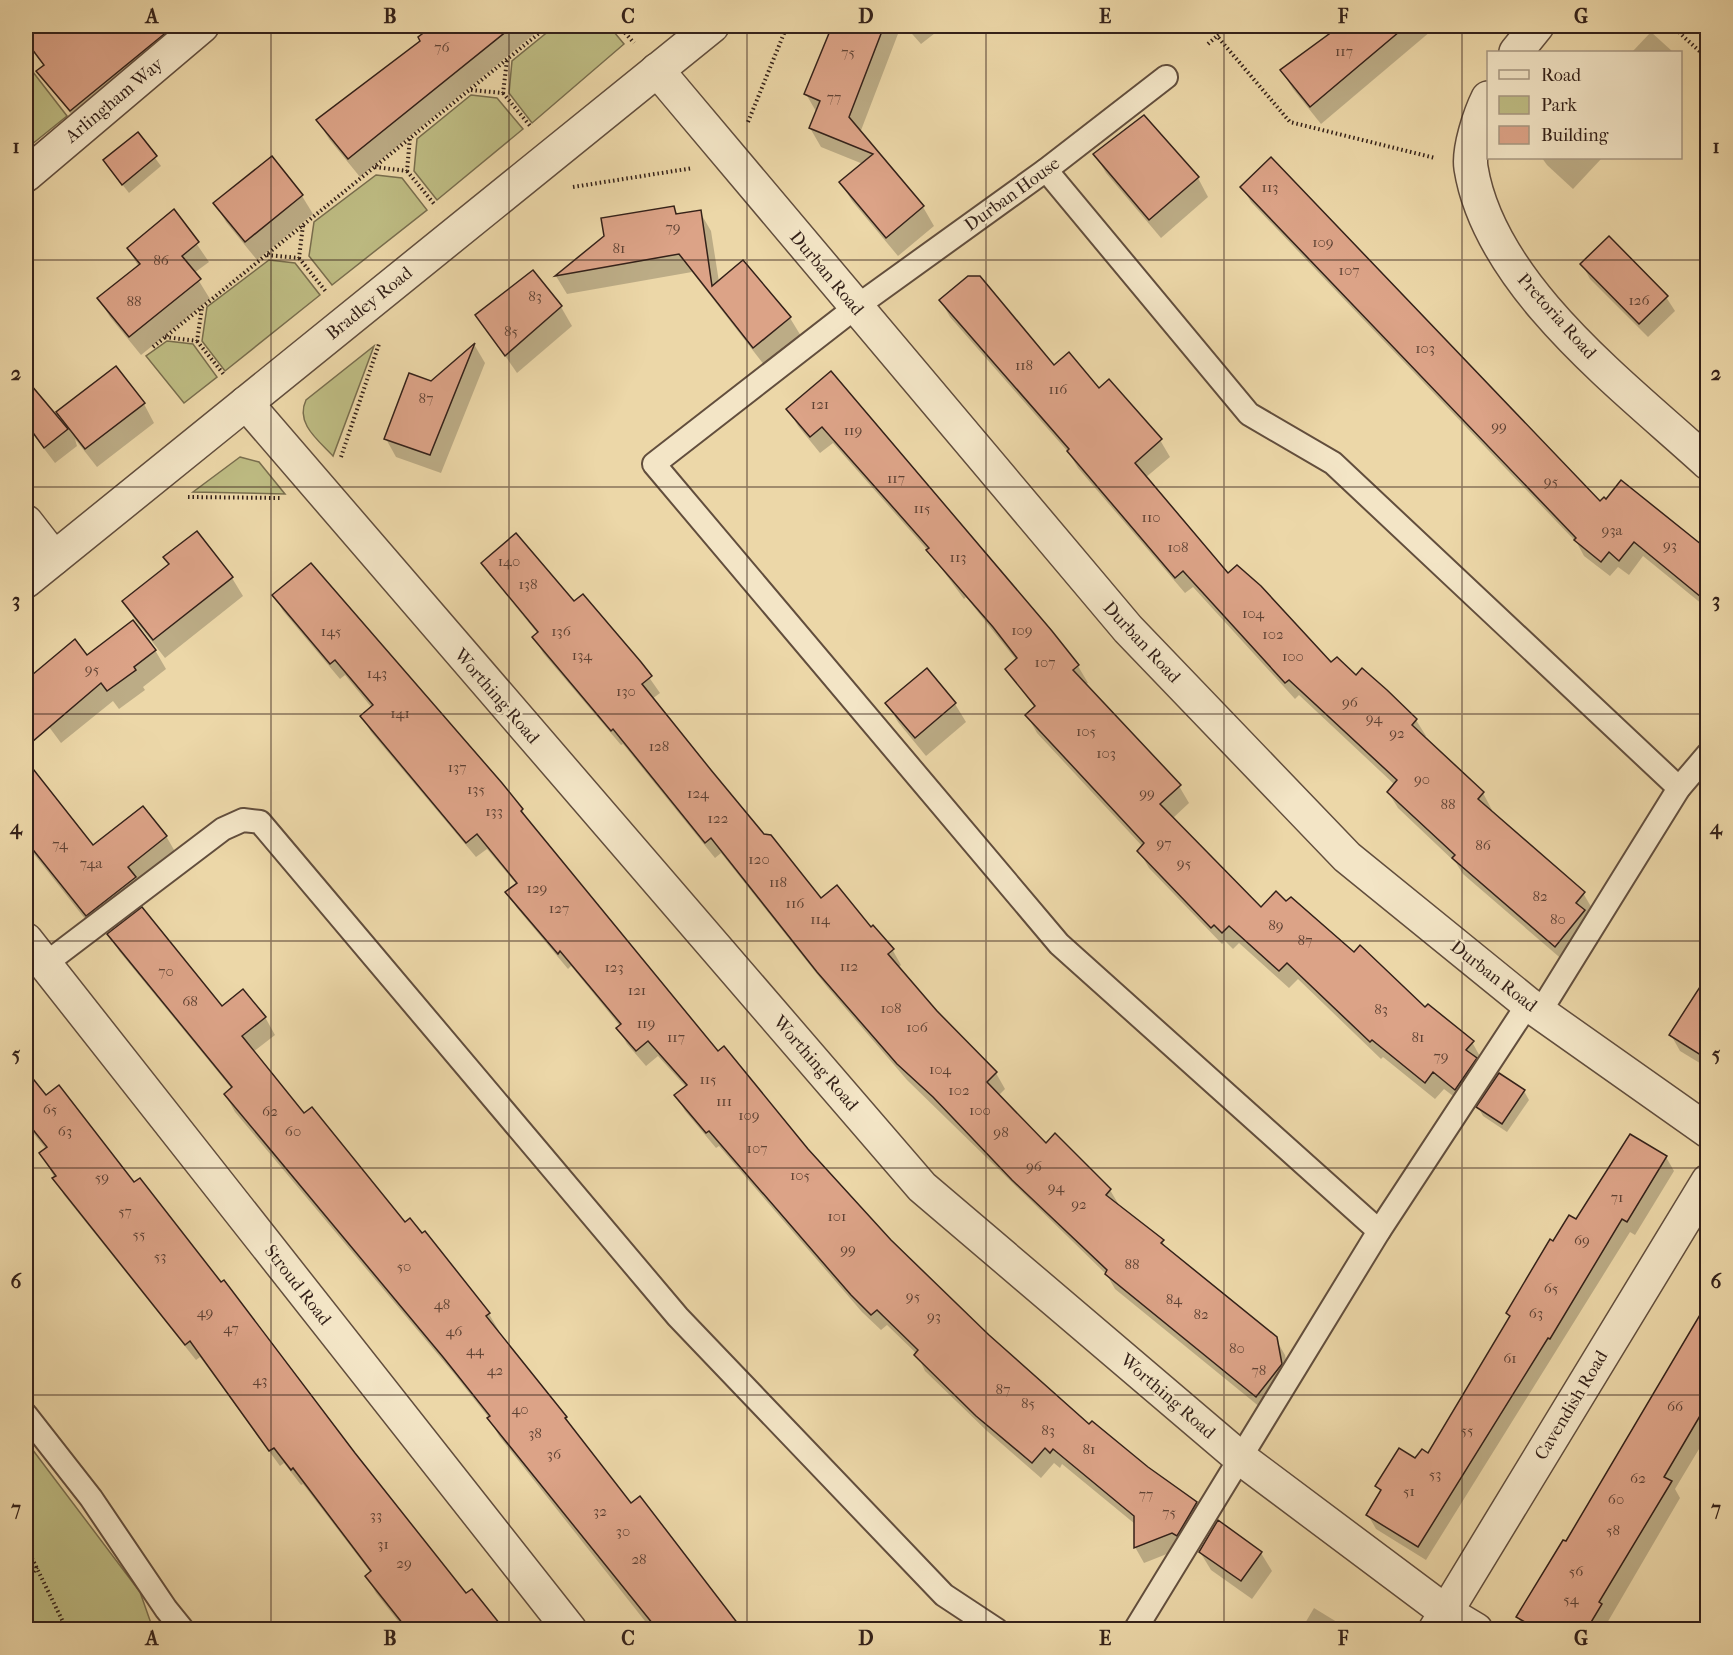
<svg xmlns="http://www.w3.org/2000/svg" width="1733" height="1655" font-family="'IM FELL French Canon',serif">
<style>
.green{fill:#bebc83;stroke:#796e4e;stroke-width:1.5}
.shadow{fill:#0003}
.building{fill:#dca387;stroke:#342119;stroke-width:1.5}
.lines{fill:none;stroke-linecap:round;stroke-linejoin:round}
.service-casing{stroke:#624e3d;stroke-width:26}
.minor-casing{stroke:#624e3d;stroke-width:36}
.path{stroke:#342119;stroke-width:4;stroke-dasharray:1.5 3;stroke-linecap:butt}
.service{stroke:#f3e5c6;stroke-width:22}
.minor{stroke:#f3e5c6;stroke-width:33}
.grid{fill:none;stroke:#342119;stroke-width:1.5;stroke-opacity:0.55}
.labels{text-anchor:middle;stroke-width:5;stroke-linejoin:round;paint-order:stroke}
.number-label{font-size:15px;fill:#5e4234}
.street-label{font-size:18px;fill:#342119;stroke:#f3e5c6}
.neatline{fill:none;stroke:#342119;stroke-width:2}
.grid-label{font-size:20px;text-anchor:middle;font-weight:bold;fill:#342119}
</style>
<rect width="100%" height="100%" fill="#ecd7a8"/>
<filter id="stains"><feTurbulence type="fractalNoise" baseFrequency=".00333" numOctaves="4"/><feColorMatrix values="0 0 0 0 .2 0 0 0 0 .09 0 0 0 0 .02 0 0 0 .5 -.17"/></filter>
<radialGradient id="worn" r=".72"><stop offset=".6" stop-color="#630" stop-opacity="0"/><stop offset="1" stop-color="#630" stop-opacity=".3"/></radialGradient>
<g class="green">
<path d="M555 26H609L624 44 532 123 509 93 512 61Z"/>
<path d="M26 63 67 116 26 149Z"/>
<path d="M471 95 497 98 523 129 437 200 414 171 417 139Z"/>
<path d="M376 175 402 178 427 210 332 285 309 256 314 222Z"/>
<path d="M269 260 295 263 320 295 225 371 202 341 207 307Z"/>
<path d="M167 341 193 344 217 377 184 403 146 356Z"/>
<path d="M374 346 333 456C318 440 295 423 306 400Z"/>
<path d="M240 457 259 462 285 494 193 492Z"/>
<path d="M26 1441 140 1592 153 1629H26Z"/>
</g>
<g class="shadow">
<path d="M26 26H195L78 123 38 71 44 66 26 43Z"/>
<path d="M435 26H544L360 177 329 139 318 121 422 42 420 38Z"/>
<path d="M862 26H901L860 133 923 207 934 226 898 256 852 201 841 183 863 164 821 147 810 128 817 113 806 94 851 35Z"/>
<path d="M905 26H944L921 44Z"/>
<path d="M1341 26H1437L1321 124 1293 89 1282 71Z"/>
<path d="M1651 32 1673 52H1632Z"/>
<path d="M137 134 161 166 129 193 110 169Z"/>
<path d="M1095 154 1198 178 1208 197 1161 238 1106 173Z"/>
<path d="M1542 158H1602L1573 189 1547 165Z"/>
<path d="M1242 187 1600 503 1606 501 1622 482 1708 552V609L1643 556 1629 575 1618 567 1610 576 1584 556 1577 543 1251 202Z"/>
<path d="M302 196 313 214 257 260 226 222 215 203Z"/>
<path d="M673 207 678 215 700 212 711 231 719 282 790 318 801 336 765 366 692 272 567 294 556 276 606 236Z"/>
<path d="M174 211 209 262 194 273 210 299 141 355 110 317 99 299 139 267 128 249Z"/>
<path d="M1582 264 1666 297 1675 311 1648 337 1590 279Z"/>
<path d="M941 301 1053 367 1099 390 1160 440 1170 457 1145 478 1228 575 1331 665 1386 691 1416 720 1426 736 1424 738 1483 793 1492 810 1490 812 1583 893 1593 910 1565 962 1463 874 1456 863 1398 808 1388 792 1395 785 1299 695 1295 699 1193 587 1185 593 1078 468 1069 453 950 317Z"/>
<path d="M561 307 572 326 517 373 477 315Z"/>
<path d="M475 346 485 363 441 473 396 457 386 439 431 383Z"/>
<path d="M831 373 1050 632 1078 666 1088 683 1085 685 1179 786 1189 803 1172 819 1261 909 1354 954 1472 1042 1482 1060 1466 1106 1444 1089 1435 1099 1383 1057 1381 1059 1298 979 1289 988 1239 943 1233 949 1225 941 1222 944 1149 868 1139 851 1143 847 1037 733 1027 715 1035 708 1007 669 1017 661 966 597 964 599 930 553 833 443 820 453 798 426 788 409Z"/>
<path d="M26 381 63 425 58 413 144 404 154 423 97 467 75 439 77 446 55 463 26 425Z"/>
<path d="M165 557 232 578 243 596 165 658 135 620 124 601 170 565Z"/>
<path d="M483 564 574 603 639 663 660 693 652 699 763 835 821 900 870 929 892 949 901 965 898 968 996 1073 1005 1089 998 1096 1046 1145 1110 1190 1119 1205 1162 1241 1168 1251 1275 1338 1285 1355 1290 1380 1266 1412 1115 1289 1107 1275 907 1080 828 988 721 853 715 858 623 744 621 745 543 653 534 637 538 634 491 577 542 638 544 636 494 576H490Z"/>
<path d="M274 595 522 810 531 826 718 1053 890 1241 988 1337 1089 1426 1196 1503 1205 1519 1182 1548 1144 1563 1135 1547V1524L1062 1464 1060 1468 1054 1463 1041 1478 987 1431 925 1371 917 1354 887 1325 881 1330 862 1312 719 1146 716 1148 685 1111 676 1095 686 1087 658 1056 646 1066 627 1044 618 1028 620 1026 571 966 568 969 517 908 507 892 517 885 487 849 476 857 371 732 362 717 372 708 345 675 340 679 283 611Z"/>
<path d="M75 642 87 657 155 650 166 669 143 687 145 690 119 709 113 701 61 743 32 704 26 694V682Z"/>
<path d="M927 670 955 704 966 722 926 756 898 722 887 703Z"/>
<path d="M26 763 93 847 166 836 177 855 97 934 26 844Z"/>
<path d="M109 934 221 1008 265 1017 275 1035 253 1052 304 1115 489 1314 499 1331 497 1333 566 1417 576 1435 631 1506 739 1630H652L499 1436 489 1418 455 1375 235 1112 225 1094 232 1089 119 951Z"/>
<path d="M1708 979V1068L1680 1051 1671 1035Z"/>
<path d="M26 1072 46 1097 134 1184 466 1595 472 1591 501 1630H405L376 1593 367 1577 371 1573 303 1484 301 1485 284 1463 280 1466 200 1357 196 1360 64 1195 41 1153 46 1149 26 1124Z"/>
<path d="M1524 1091 1529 1100 1507 1132 1483 1116 1478 1107Z"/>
<path d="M1666 1157 1674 1171 1635 1235 1630 1232 1426 1560 1376 1529 1368 1515 1381 1493 1377 1486 1428 1455 1511 1318 1508 1313 1554 1243 1577 1221Z"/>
<path d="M1708 1306V1434L1675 1489 1680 1498 1603 1630H1525L1518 1617 1566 1543Z"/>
<path d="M1200 1552 1261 1553 1272 1571 1252 1599 1211 1570Z"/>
<path d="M1314 1608 1350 1630H1301Z"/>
</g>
<g class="building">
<path d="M26 26H174L70 111 36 71 44 65 26 41Z"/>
<path d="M433 26H513L348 159 316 120 420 41 418 37Z"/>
<path d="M832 26H884L849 117 924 206 886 238 839 182 873 154 809 128 820 101 804 94Z"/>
<path d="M1340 26H1406L1310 107 1280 70Z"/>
<path d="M1144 115 1199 177 1149 220 1093 154Z"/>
<path d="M138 132 157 156 122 185 103 160Z"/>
<path d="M272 156 303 195 245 242 213 203Z"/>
<path d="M1271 157 1600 501 1604 497 1606 499 1621 480 1707 549V602L1634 542 1619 561 1609 552 1601 562 1574 540 1576 538 1240 187Z"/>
<path d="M674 206 676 214 701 210 712 286 743 260 791 317 753 348 679 254 555 276 604 236 601 218Z"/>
<path d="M174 209 199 242 182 256 201 279 129 337 97 298 140 264 127 248Z"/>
<path d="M1609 236 1668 296 1639 324 1580 264Z"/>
<path d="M533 270 562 306 505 356 475 315Z"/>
<path d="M968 276H980L1054 365 1069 352 1099 388 1109 379 1162 439 1135 463 1228 573 1237 565 1261 586 1331 662 1337 657 1356 675 1362 668 1387 690 1417 719 1412 725 1484 792 1478 799 1585 892 1576 903 1585 910 1555 947 1452 858 1455 855 1387 792 1397 780 1289 680 1285 683 1183 571 1175 578 1067 451 1069 449 939 300Z"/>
<path d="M475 343 430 455 384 439 409 373 431 381Z"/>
<path d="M116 366 145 403 85 449 56 412Z"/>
<path d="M831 371 1052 631 1079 665 1073 670 1181 785 1160 804 1261 907 1276 891 1286 901 1291 897 1354 952 1360 945 1425 1007 1428 1004 1474 1041 1466 1050 1477 1058 1455 1090 1433 1072 1425 1083 1372 1040 1370 1042 1287 963 1279 971 1229 926 1222 933 1214 925 1211 928 1137 851 1144 843 1025 715 1035 706 1005 669 1017 658 993 627 926 550 929 548 822 427 810 437 786 409Z"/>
<path d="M26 379 68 429 44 448 26 423Z"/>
<path d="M197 531 233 577 153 640 122 601 169 564 163 557Z"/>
<path d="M516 533 574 601 583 594 641 662 652 676 642 684 711 770 764 834 771 835 821 898 837 885 871 927 873 925 894 949 888 954 937 1011 997 1072 987 1082 1046 1143 1055 1133 1111 1189 1106 1195 1164 1240 1161 1243 1277 1337 1282 1364 1256 1397 1105 1274 1107 1270 1012 1180 933 1097 897 1064 817 972 711 838 705 843 613 729 611 731 532 637 538 632 481 563Z"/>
<path d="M311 563 502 783 523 809 521 811 718 1051 724 1046 808 1149 891 1240 989 1335 1089 1424 1092 1421 1148 1467 1197 1502 1177 1536 1172 1533 1134 1548V1516L1053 1449 1050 1453 1045 1448 1032 1463 976 1416 914 1355 918 1350 877 1310 871 1315 851 1295 709 1131 706 1133 674 1095 687 1085 648 1041 636 1051 616 1028 621 1024 560 951 558 954 505 892 517 883 477 834 466 843 360 716 373 705 335 660 330 664 272 595Z"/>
<path d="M133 620 156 650 134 667 136 670 107 691 101 683 26 747V680L75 639 87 655Z"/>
<path d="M927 668 956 703 915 738 885 703Z"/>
<path d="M26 760 93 845 143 806 167 836 128 867 136 877 86 916 26 841Z"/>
<path d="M142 907 222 1006 243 989 266 1017 242 1036 304 1113 312 1107 405 1222 410 1218 422 1233 425 1231 490 1313 486 1316 567 1417 565 1418 631 1503 640 1496 742 1629H657L487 1418 490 1416 443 1357 224 1094 232 1087 107 934Z"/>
<path d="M1707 976V1059L1669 1035Z"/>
<path d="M26 1070 46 1095 59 1085 134 1182 140 1178 221 1282 224 1280 355 1453 466 1593 472 1589 504 1629H407L365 1576 371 1571 293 1468 291 1470 274 1448 269 1451 190 1341 185 1345 52 1178 56 1176 39 1153 47 1147 26 1121Z"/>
<path d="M1499 1073 1525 1090 1502 1124 1476 1107Z"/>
<path d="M1630 1134 1667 1156 1627 1222 1622 1219 1550 1339 1548 1338 1418 1547 1366 1515 1381 1490 1375 1486 1399 1448 1415 1458 1422 1449 1428 1453 1510 1316 1506 1313 1550 1239 1553 1241 1569 1215 1576 1219Z"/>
<path d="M1707 1303V1404L1664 1477 1672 1481 1599 1602 1602 1604 1587 1629H1537L1516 1617 1563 1540 1566 1541Z"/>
<path d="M1218 1520 1262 1552 1241 1581 1199 1552Z"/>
</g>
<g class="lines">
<defs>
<g id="service">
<path d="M1166 77 1046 170 856 307 654 464 1059 944 1379 1231"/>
<path d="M1046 170 1249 414 1333 463 1679 788"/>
<path d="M45 964 223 829 243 820 260 822 678 1317 944 1595 997 1630"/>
<path d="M1540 1012 1679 788 1708 754"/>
<path d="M26 1415 91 1498 166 1609 183 1630"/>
<path d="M1135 1630 1379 1231 1528 1004"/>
</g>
<g id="minor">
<path d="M1516 52 1537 26"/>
<path d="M657 70 1128 629 1347 857 1528 1004 1708 1131"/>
<path d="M1488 98C1480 114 1468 150 1471 168 1490 286 1624 386 1708 463"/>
<path d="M26 175 202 26"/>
<path d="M246 403 922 1187 1239 1457 1446 1612 1476 1630"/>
<path d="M26 522 54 558"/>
<path d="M26 581 712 26"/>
<path d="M26 940 570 1630"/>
<path d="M1435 1630 1708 1181"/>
</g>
</defs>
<use href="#service" class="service-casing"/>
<use href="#minor" class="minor-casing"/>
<g class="path">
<path d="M619 26 634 43"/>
<path d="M1229 26 1217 36 1290 122 1435 158"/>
<path d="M1672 26 1708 59"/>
<path d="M1208 44 1217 36"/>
<path d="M471 90 503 93 507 60"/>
<path d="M503 93 531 127"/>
<path d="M748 122 787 26"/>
<path d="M375 167 407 171 410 137"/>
<path d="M407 171 435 205"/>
<path d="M573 187 693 168"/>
<path d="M267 255 299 258 303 225"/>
<path d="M299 258 327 293"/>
<path d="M165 337 197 341 202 307"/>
<path d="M197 341 225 376"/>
<path d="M153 347 548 26"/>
<path d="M341 457 379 344"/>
<path d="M188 497 280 498"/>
<path d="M26 1546 67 1630"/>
<path d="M26 1583 37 1567"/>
</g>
<use href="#service" class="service"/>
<use href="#minor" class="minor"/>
</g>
<path class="grid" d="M271 26V1630M509 26V1630M747 26V1630M986 26V1630M1224 26V1630M1462 26V1630M26 260H1708M26 487H1708M26 714H1708M26 941H1708M26 1168H1708M26 1395H1708"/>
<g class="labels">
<g class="number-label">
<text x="442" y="52">76</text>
<text x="1344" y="56">117</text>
<text x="848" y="57">75</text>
<text x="834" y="102">77</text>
<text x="1270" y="192">113</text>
<text x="673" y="232">79</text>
<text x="1323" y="247">109</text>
<text x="619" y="253">81</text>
<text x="161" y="265">86</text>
<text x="1349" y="275">107</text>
<text x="535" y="301">83</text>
<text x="1639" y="305">126</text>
<text x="134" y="306">88</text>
<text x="511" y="336">85</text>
<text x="1425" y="353">103</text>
<text x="1024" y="370">118</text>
<text x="1058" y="394">116</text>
<text x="426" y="403">87</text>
<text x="820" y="409">121</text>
<text x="1499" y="431">99</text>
<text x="853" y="435">119</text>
<text x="896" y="483">117</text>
<text x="1551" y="486">95</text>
<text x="922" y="513">115</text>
<text x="1151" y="522">110</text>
<text x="1612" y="535">93a</text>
<text x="1670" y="550">93</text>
<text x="1178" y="552">108</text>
<text x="958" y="562">113</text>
<text x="509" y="566">140</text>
<text x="528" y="589">138</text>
<text x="1253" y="618">104</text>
<text x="1022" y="635">109</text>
<text x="331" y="636">145</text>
<text x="561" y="636">136</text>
<text x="1273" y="639">102</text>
<text x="582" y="660">134</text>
<text x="1293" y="661">100</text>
<text x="1045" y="667">107</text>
<text x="92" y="674">95</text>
<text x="377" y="678">143</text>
<text x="626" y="696">130</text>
<text x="1350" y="707">96</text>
<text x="400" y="718">141</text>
<text x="1374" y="723">94</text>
<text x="1086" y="736">105</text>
<text x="1397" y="738">92</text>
<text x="659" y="751">128</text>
<text x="1106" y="758">103</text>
<text x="457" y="772">137</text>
<text x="1422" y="784">90</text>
<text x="476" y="794">135</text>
<text x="698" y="798">124</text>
<text x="1147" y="798">99</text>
<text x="1448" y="809">88</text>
<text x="494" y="816">133</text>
<text x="718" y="823">122</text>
<text x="1164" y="848">97</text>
<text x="60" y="849">74</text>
<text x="1483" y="850">86</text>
<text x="759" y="864">120</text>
<text x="91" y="868">74a</text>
<text x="1184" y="868">95</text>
<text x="778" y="887">118</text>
<text x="537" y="893">129</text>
<text x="1540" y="901">82</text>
<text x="795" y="908">116</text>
<text x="559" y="913">127</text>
<text x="820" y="924">114</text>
<text x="1558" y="924">80</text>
<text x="1276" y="930">89</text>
<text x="1305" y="945">87</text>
<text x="849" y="971">112</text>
<text x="614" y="972">123</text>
<text x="166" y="976">70</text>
<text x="637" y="995">121</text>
<text x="190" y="1006">68</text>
<text x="891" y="1013">108</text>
<text x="1381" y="1014">83</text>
<text x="646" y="1028">119</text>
<text x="917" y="1032">106</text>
<text x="676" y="1042">117</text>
<text x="1418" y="1042">81</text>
<text x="1441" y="1061">79</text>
<text x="940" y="1074">104</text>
<text x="708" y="1084">115</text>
<text x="959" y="1095">102</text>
<text x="724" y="1106">111</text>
<text x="50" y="1114">65</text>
<text x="980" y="1115">100</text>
<text x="270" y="1116">62</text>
<text x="749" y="1120">109</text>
<text x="65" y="1136">63</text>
<text x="293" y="1136">60</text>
<text x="1001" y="1137">98</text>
<text x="757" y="1153">107</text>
<text x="1034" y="1171">96</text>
<text x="800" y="1180">105</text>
<text x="102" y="1182">59</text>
<text x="1056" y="1192">94</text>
<text x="1617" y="1202">71</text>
<text x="1079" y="1209">92</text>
<text x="125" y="1216">57</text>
<text x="837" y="1221">101</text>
<text x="139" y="1239">55</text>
<text x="1582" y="1245">69</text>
<text x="848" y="1254">99</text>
<text x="160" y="1261">53</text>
<text x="1132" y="1269">88</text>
<text x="404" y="1271">50</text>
<text x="1551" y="1293">65</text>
<text x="913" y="1301">95</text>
<text x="1174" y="1304">84</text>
<text x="442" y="1309">48</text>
<text x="205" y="1317">49</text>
<text x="1536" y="1318">63</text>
<text x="1201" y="1319">82</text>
<text x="934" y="1321">93</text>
<text x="231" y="1333">47</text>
<text x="454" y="1336">46</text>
<text x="1237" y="1353">80</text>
<text x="475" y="1355">44</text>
<text x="1510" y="1363">61</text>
<text x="495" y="1375">42</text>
<text x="1259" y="1375">78</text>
<text x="260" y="1385">43</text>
<text x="1003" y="1394">87</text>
<text x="1028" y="1408">85</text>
<text x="1675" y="1411">66</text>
<text x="520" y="1414">40</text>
<text x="1048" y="1435">83</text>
<text x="1467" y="1435">55</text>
<text x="535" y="1438">38</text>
<text x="1089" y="1454">81</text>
<text x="554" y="1459">36</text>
<text x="1435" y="1479">53</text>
<text x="1638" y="1483">62</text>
<text x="1409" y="1496">51</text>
<text x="1146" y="1499">77</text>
<text x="1616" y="1504">60</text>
<text x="600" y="1516">32</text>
<text x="1169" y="1517">75</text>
<text x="376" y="1520">33</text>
<text x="1613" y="1535">58</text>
<text x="623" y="1536">30</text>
<text x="383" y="1549">31</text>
<text x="639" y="1564">28</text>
<text x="404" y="1568">29</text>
<text x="1576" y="1576">56</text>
<text x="1571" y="1604">54</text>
</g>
<g class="street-label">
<text transform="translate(114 100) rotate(-40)" y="6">Arlingham Way</text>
<text transform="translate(1012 194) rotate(-36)" y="6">Durban House</text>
<text transform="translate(827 273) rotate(50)" y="6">Durban Road</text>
<text transform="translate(369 303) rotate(-39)" y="6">Bradley Road</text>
<text transform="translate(1557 316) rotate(48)" y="6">Pretoria Road</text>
<text transform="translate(1142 642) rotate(47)" y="6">Durban Road</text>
<text transform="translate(497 696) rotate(49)" y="6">Worthing Road</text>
<text transform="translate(1494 976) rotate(38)" y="6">Durban Road</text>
<text transform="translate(816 1063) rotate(49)" y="6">Worthing Road</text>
<text transform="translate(298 1285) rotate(52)" y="6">Stroud Road</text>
<text transform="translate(1168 1396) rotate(41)" y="6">Worthing Road</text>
<text transform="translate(1571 1405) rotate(-59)" y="6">Cavendish Road</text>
</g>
</g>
<rect width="1733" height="1655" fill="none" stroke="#ecd7a8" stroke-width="66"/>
<rect x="1487" y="51" width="195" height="108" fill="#f3e5c6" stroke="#a79781" stroke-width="1.5"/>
<rect x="1499" y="70" width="30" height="9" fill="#f3e5c6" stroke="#a79781" stroke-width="1.5"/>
<text x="1541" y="81" font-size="18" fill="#342119">Road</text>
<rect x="1499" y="96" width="30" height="18" fill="#bebc83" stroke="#a79781" stroke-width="1.5"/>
<text x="1541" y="111" font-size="18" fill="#342119">Park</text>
<rect x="1499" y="126" width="30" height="18" fill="#dca387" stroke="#a79781" stroke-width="1.5"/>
<text x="1541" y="141" font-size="18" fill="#342119">Building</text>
<rect x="33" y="33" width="1667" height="1589" class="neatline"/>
<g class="grid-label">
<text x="152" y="23">A</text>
<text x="390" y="23">B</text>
<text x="628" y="23">C</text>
<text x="866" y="23">D</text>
<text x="1105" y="23">E</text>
<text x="1343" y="23">F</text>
<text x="1581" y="23">G</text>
<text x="16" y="153">1</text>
<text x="1716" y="153">1</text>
<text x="16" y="380">2</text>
<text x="1716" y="380">2</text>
<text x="16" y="607">3</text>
<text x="1716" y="607">3</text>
<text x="16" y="834">4</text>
<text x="1716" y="834">4</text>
<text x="16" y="1061">5</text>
<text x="1716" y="1061">5</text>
<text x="16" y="1288">6</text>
<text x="1716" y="1288">6</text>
<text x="16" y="1515">7</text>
<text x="1716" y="1515">7</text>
<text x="152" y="1645">A</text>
<text x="390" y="1645">B</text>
<text x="628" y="1645">C</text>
<text x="866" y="1645">D</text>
<text x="1105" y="1645">E</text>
<text x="1343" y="1645">F</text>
<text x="1581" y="1645">G</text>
</g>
<rect width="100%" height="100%" filter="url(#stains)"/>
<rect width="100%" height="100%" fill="url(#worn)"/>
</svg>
